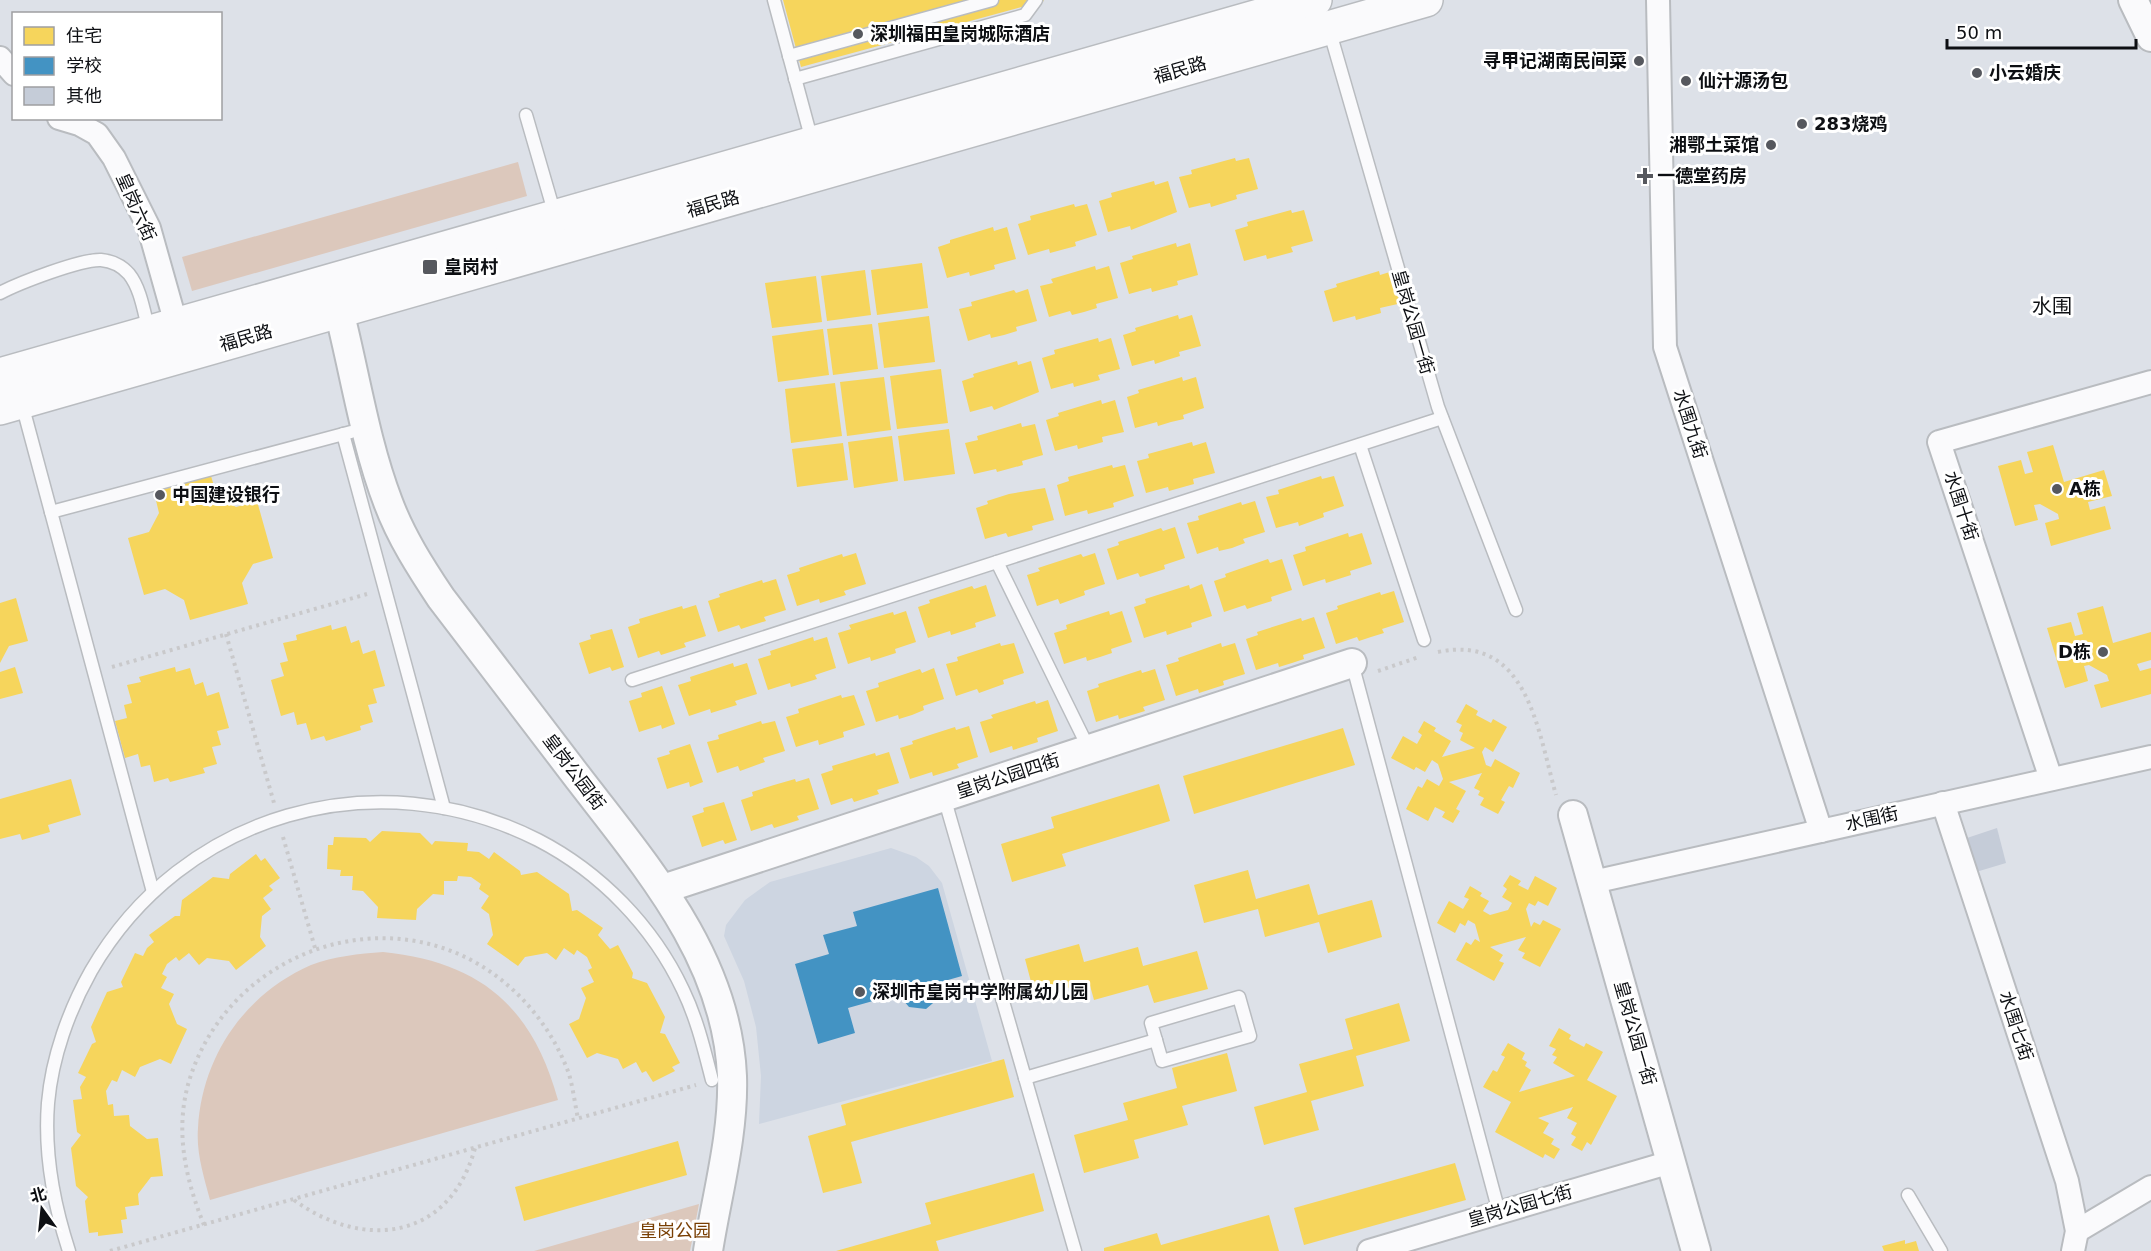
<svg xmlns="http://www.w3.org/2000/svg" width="2151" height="1251" font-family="'DejaVu Sans','Noto Sans SC',sans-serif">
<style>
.built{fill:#cdd5e1}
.green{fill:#dcc8bc}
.homes{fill:#f6d55c}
.schools{fill:#4393c3}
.building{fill:#c5ccd8}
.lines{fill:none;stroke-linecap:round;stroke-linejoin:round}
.service-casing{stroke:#b9bcc0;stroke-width:15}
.minor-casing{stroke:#b9bcc0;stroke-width:26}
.tertiary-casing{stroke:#b9bcc0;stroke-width:32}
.secondary-casing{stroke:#b9bcc0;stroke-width:36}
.path{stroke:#c9c9cb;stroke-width:4;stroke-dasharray:3 4.5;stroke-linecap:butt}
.service{stroke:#fafafc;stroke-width:12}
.minor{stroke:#fafafc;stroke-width:22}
.tertiary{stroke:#fafafc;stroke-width:28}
.secondary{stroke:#fafafc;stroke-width:33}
.poi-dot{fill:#56585e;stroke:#fff;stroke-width:2}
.labels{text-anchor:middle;stroke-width:6;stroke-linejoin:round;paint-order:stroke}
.poi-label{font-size:18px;font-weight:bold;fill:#0d0f13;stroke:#fff;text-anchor:start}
.street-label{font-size:18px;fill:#0d0f13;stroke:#fff}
.park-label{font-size:18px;fill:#793f03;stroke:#fff}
.neighbourhood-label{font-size:20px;fill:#0d0f13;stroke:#fff}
</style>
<rect width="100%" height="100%" fill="#dde1e8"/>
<path class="built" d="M891 848 916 857 929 866 942 883 992 1061 759 1124 761 1076 756 1027 744 981 724 936 726 925 745 900 770 882Z"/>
<g class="green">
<path d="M518 162 527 196 192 291 182 257Z"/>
<path d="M383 952C480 962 532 1006 558 1100L210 1200C204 1177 196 1153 198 1128 202 1056 245 994 311 965 334 956 359 954 383 952Z"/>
<path d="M699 1204 690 1251H534Z"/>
</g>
<g class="homes">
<path d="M783 0H1043L1044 1 801 67Z"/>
<path d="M1235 158 1236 161 1249 158 1258 189 1236 195 1237 199 1211 207 1210 203 1189 208 1179 177 1192 174 1191 170Z"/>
<path d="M1154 181 1155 185 1168 181 1177 212 1131 230 1130 226 1108 232 1099 201 1112 197 1111 193Z"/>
<path d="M1074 204 1075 207 1087 204 1097 235 1075 242 1076 246 1050 253 1049 249 1028 255 1018 224 1031 220 1030 216Z"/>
<path d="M1291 210 1292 213 1304 210 1313 241 1291 247 1293 252 1267 259 1266 255 1244 261 1235 230 1248 226 1247 222Z"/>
<path d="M993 227 994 231 1007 227 1016 259 994 265 995 269 970 276 969 272 947 278 938 247 950 243V240Z"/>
<path d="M1176 243 1177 247 1190 243 1198 275 1177 281 1178 285 1152 292 1151 288 1129 294 1120 263 1133 259 1132 256Z"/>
<path d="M922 263 928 308 877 315 871 270Z"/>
<path d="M1095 266 1096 270 1109 266 1118 298 1096 304 1097 308 1084 312 1072 315 1070 311 1049 317 1040 286 1053 283 1051 279Z"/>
<path d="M865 270 871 315 827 321 821 276Z"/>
<path d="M1379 271 1380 275 1393 271 1402 303 1380 308 1381 313 1356 320 1355 316 1333 322 1324 291 1337 287 1336 284Z"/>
<path d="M816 276 822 322 772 328 765 283Z"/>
<path d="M1028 289 1037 321 1016 327 1017 331 1004 335 991 338 990 334 968 341 959 309 972 306 971 302 1014 290 1016 293Z"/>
<path d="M1178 315 1179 319 1192 315 1201 346 1179 352 1180 356 1167 360 1155 364 1154 360 1132 366 1123 335 1136 331 1135 328Z"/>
<path d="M929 316 935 362 884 368 878 323Z"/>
<path d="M872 324 878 369 833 375 827 329Z"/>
<path d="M823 329 829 375 778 382 772 336Z"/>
<path d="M1098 338 1099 342 1111 338 1120 369 1098 375 1100 380 1074 387 1073 383 1051 389 1042 358 1055 354 1054 350Z"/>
<path d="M1017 361 1018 365 1031 361 1039 392 994 410 992 406 970 412 962 381 974 377 973 374Z"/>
<path d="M941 369 948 423 897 429 890 376Z"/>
<path d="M884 377 891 430 847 436 840 382Z"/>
<path d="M1182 377 1183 381 1196 377 1204 408 1183 415 1184 419 1171 422 1158 426 1157 422 1135 428 1127 397 1139 393 1138 390Z"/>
<path d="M835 383 842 436 791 443 785 389Z"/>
<path d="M1101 400 1102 404 1115 400 1124 432 1102 437 1103 442 1078 449 1077 445 1055 451 1046 420 1059 416 1058 413Z"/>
<path d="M1021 423 1022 427 1035 424 1043 455 1022 461 1023 465 997 472 996 469 974 474 965 443 978 440 977 436Z"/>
<path d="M949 429 955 474 904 481 898 436Z"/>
<path d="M892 436 898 481 854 488 848 442Z"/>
<path d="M1192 442 1193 446 1206 442 1215 473 1193 479 1194 484 1169 491 1168 487 1146 493 1137 461 1149 458 1148 454Z"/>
<path d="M843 443 848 480 797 487 792 449Z"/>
<path d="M2053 445 2064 482 2104 470 2112 496 2088 502 2090 510 2105 506 2111 529 2051 546 2045 523 2059 519 2058 514 2040 504 2034 505 2038 520 2015 526 1998 466 2021 460 2025 474 2033 472 2027 452Z"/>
<path d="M1112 465 1113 468 1125 465 1134 496 1113 503 1114 507 1088 514 1087 510 1065 516 1057 485 1069 481 1068 477Z"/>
<path d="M211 476 217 496 236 507 257 501 273 558 253 564 242 583 248 604 190 620 184 600 165 589 144 595 128 538 149 532 159 513 154 492Z"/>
<path d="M1321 476 1322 479 1334 476 1344 506 1323 513 1324 517 1299 526 1298 522 1276 528 1266 497 1279 494 1278 490Z"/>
<path d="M1045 488 1054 520 1032 526 1033 530 1008 537 1006 533 985 539 976 508 988 504 987 501 1009 494Z"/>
<path d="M1255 501 1265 532 1243 539 1245 543 1232 548 1219 551 1218 547 1197 554 1187 523 1199 520 1198 516 1241 502 1242 505Z"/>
<path d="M1175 527 1185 558 1164 565 1165 569 1140 577 1138 573 1117 580 1107 549 1119 545 1118 542 1140 535 1161 528 1163 531Z"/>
<path d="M1348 533 1349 537 1362 533 1372 564 1350 571 1351 575 1326 583 1325 579 1303 586 1293 555 1306 551 1305 547Z"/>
<path d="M856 553 866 584 844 591 846 595 820 603 819 599 797 606 787 575 800 571 799 568 820 561 842 554 843 557Z"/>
<path d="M1095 553 1105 584 1084 591 1085 595 1060 604 1058 599 1037 606 1027 575 1040 571 1038 568 1081 554 1083 557Z"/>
<path d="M1268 559 1270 563 1282 559 1292 590 1271 597 1272 601 1259 605 1247 609 1245 605 1224 612 1214 581 1226 577 1225 574Z"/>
<path d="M776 579 786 610 764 617 766 621 753 625 741 629 739 625 718 632 708 601 720 597 719 594 762 580 763 583Z"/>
<path d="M1202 584 1212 616 1191 623 1192 627 1179 631 1167 635 1166 631 1144 638 1134 607 1146 603 1145 599 1189 585 1190 589Z"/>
<path d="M986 585 996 616 975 623 976 627 951 635 950 631 928 638 918 607 930 603 929 600 972 586 974 589Z"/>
<path d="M1394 591 1404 622 1382 629 1384 633 1371 637 1359 641 1357 637 1336 644 1326 613 1338 609 1337 606 1380 592 1381 595Z"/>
<path d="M16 598 28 641 9 646 0 663V603Z"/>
<path d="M696 605 706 636 684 643 686 647 661 655 659 651 638 658 628 627 640 623 639 619 682 606 683 609Z"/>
<path d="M2103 606 2113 643 2151 632V660L2137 664 2140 671 2151 668V694L2101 708 2094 685 2109 681 2107 675 2089 665 2084 666 2088 681 2065 688 2047 628 2071 622 2075 636 2083 634 2077 613Z"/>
<path d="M906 611 916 642 895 649 896 653 871 661 870 657 848 664 838 633 851 629 849 625 893 612 894 615Z"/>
<path d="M1109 611 1110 615 1122 611 1132 642 1111 649 1112 653 1100 657 1087 661 1086 657 1064 664 1054 633 1067 629 1066 625Z"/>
<path d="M1314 617 1325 648 1303 655 1304 659 1292 663 1279 667 1278 663 1256 670 1246 639 1258 635 1257 632 1301 618 1302 621Z"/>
<path d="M331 625 332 630 346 626 351 643 359 640 363 654 375 650 385 686 373 689 377 703 368 705 373 722 360 726 361 730 326 741 324 736 311 740 306 723 297 725 294 712 281 716 271 680 284 676 280 663 288 661 283 643 297 640 296 635Z"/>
<path d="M612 629 624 667 612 671 610 667 589 674 579 643 591 639 590 635Z"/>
<path d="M813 637 814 641 827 637 836 668 815 675 817 679 791 687 790 683 768 690 758 659 771 655 770 651Z"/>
<path d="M1000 643 1001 646 1014 643 1024 673 1003 680 1004 684 979 693 977 689 956 696 946 664 958 661 957 657Z"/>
<path d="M1221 643 1222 647 1235 643 1245 674 1223 681 1224 685 1199 693 1198 689 1176 696 1166 665 1179 661 1178 658Z"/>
<path d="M733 663 734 667 747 663 757 694 735 701 737 705 711 713 710 709 689 716 678 685 691 681 690 677Z"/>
<path d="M15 667 23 693 0 699V672Z"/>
<path d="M175 667 176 672 190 668 195 685 203 682 207 696 219 692 229 728 217 731 221 745 212 747 217 764 203 768 205 773 170 782 168 778 154 782 150 765 141 767 138 754 125 758 115 721 127 718 124 705 132 703 127 685 141 682 139 677Z"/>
<path d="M934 668 944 699 923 706 924 710 912 715 899 719 898 715 876 722 866 691 879 687 878 683 920 669 922 673Z"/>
<path d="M1155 669 1165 700 1143 707 1145 711 1119 719 1118 715 1096 722 1087 691 1099 687 1098 684 1141 670 1142 673Z"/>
<path d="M662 686 675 724 662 729 661 725 639 732 629 701 642 697 641 693Z"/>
<path d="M841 695 842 698 854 695 865 725 843 732 844 737 819 745 818 740 796 747 786 717 799 713 798 709Z"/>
<path d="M1048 700 1058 731 1037 738 1038 742 1013 750 1012 746 990 753 980 722 993 718 991 715 1035 701 1036 704Z"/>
<path d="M1466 704 1478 711 1476 715 1491 723 1493 719 1507 727 1493 752 1485 747 1482 752 1486 765 1491 767 1495 759 1520 773 1513 788 1509 786 1501 800 1505 802 1498 814 1480 805 1484 798 1478 795 1480 791 1474 788 1482 773 1449 782 1466 791 1456 809 1460 811 1453 823 1442 817 1445 812 1435 807 1428 821 1406 809 1418 786 1422 788 1427 779 1439 786 1443 779 1438 764 1432 760 1425 772 1416 767 1414 770 1391 758 1403 736 1417 744 1422 735 1418 732 1424 721 1436 728 1434 731 1451 741 1442 757 1475 748 1460 740 1463 733 1459 731 1462 725 1456 722Z"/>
<path d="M761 721 762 724 775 721 785 751 763 758 765 762 740 771 738 766 717 773 707 742 719 739 718 735Z"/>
<path d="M969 726 978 757 957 764 959 768 933 776 932 772 910 779 900 748 913 744 912 741 933 734 955 727 956 730Z"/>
<path d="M1343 728 1355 765 1194 814 1183 776Z"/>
<path d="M690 744 703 782 690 787 689 782 667 789 657 758 670 754 669 751Z"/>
<path d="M889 752 899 783 877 790 879 794 854 802 852 798 831 805 821 774 833 770 832 766 875 753 876 756Z"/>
<path d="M809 778 819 809 797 816 799 820 774 828 772 824 751 831 741 800 753 796 752 792 774 785 795 779 796 782Z"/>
<path d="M71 779 81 815 48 825 50 832 22 840 20 834 0 839V799Z"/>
<path d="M1159 784 1170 821 1062 854 1066 866 1012 882 1001 844 1054 828 1051 817Z"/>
<path d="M724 802 737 840 725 844 723 840 702 847 692 816 704 812 703 808Z"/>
<path d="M382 831 420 833 432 845 435 841 468 843 467 851 479 852 489 859 494 852 520 871 521 875 537 872 569 894 572 911 577 910 603 928 598 935 610 949 618 945 633 973 632 978 647 983 665 1017 660 1033 665 1034 680 1063 672 1067 675 1071 653 1082 646 1071 642 1073 636 1062 623 1069 618 1059 597 1053 587 1058 569 1024 579 1019 586 998 581 988 594 982 588 970 592 968 587 957 577 950 574 955 564 948 556 960 547 953 525 957 518 966 487 944 493 935 489 914 481 908 489 896 479 889 481 884 471 877 458 876 457 881H444V895L433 894 417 909 416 920 377 918 378 907 363 891 352 890 353 876H340L341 870 327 869 328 845H333L334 837 366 838 370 842Z"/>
<path d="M256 854 261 861 265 858 280 878 269 886 273 890 263 898 271 909 262 916 260 937 266 946 236 970 229 961 207 958 199 965 189 953 179 961 176 957 167 964 162 974 167 977 161 988 174 994 169 1004 177 1024 187 1029 171 1064 160 1059 140 1067 135 1077 122 1070 117 1082 112 1080 106 1091 108 1105 113 1104 114 1116 129 1115 130 1126 147 1139 158 1138 163 1176 151 1177 138 1194 139 1205 125 1207 127 1219 121 1220 123 1233 98 1236V1232L89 1233 85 1201 88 1197 76 1186 71 1148 81 1135 77 1132 73 1100 82 1099 80 1087 86 1077 78 1073 92 1044 96 1042 91 1027 107 992 123 987 121 982 135 953 143 956 147 948 154 942 149 935 175 916H180L182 900 213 877 229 879 230 874Z"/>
<path d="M1248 870 1256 899 1309 884 1318 915 1372 900 1382 937 1328 953 1319 922 1265 937 1258 909 1204 923 1194 885Z"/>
<path d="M1510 875 1521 881 1518 885 1528 890 1535 876 1557 888 1548 906 1538 901 1535 906 1529 903 1526 909 1531 927 1534 922 1540 925 1543 920 1561 929 1540 967 1522 958 1525 953 1518 950 1526 937 1490 947 1503 955 1499 961 1504 963 1494 981 1456 960 1466 942 1471 945 1475 939 1480 942 1475 924 1468 920 1465 926 1460 923 1455 933 1437 923 1449 901 1463 909 1469 899 1464 897 1470 886 1482 893 1480 896 1489 901 1483 911 1490 915 1508 910 1512 903 1502 897 1507 889 1503 886Z"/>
<path d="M1079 944 1084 962 1138 947 1143 966 1197 951 1208 989 1154 1003 1148 985 1094 1000 1089 982 1035 997 1025 959Z"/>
<path d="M1399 1003 1410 1041 1356 1056 1364 1086 1311 1101 1319 1130 1264 1145 1254 1107 1307 1092 1299 1064 1353 1049 1345 1019Z"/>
<path d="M1559 1028 1571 1035 1569 1039 1584 1047 1586 1043 1603 1052 1587 1080 1617 1096 1591 1145 1587 1142 1582 1151 1571 1145 1576 1137 1571 1134 1577 1123 1567 1118 1573 1107 1538 1118 1549 1123 1543 1133 1554 1139 1551 1144 1560 1149 1554 1159 1545 1154 1543 1158 1495 1132 1511 1102 1483 1087 1493 1070 1497 1072 1505 1057 1501 1055 1508 1043 1525 1053 1522 1059 1527 1062 1525 1066 1531 1070 1519 1092 1575 1076 1553 1063 1557 1057 1552 1055 1556 1049 1549 1046Z"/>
<path d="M1227 1053 1237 1091 1182 1106 1188 1125 1134 1140 1139 1158 1084 1173 1074 1135 1128 1120 1123 1103 1177 1088 1172 1068Z"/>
<path d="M1004 1059 1014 1097 851 1142 862 1183 823 1193 808 1136 846 1125 841 1105Z"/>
<path d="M678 1141 687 1175 524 1221 515 1187Z"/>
<path d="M1455 1163 1466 1200 1304 1245 1294 1208Z"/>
<path d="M1034 1173 1044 1211 936 1241 939 1251H836L931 1224 925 1203Z"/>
<path d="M1269 1215 1279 1251H1104V1248L1157 1233 1161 1245Z"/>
<path d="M1905 1240V1244L1916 1241 1919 1251H1884L1882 1246Z"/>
</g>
<path class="schools" d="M938 888 962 976 941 982 939 998 926 1009 909 1007 898 994 848 1008 855 1033 818 1044 795 964 829 954 823 935 857 926 853 912Z"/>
<path class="building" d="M1997 828 2006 863 1976 872 1967 838Z"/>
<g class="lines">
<defs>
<g id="service">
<path d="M774 0 812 141"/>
<path d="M1329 29 1438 407 1516 610"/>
<path d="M789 56 992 0"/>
<path d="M795 79 1025 15 1036 0"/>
<path d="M526 115 555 215"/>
<path d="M0 293C19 283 81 259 101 260 112 261 122 266 129 274 141 289 144 313 149 331"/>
<path d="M22 404 153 892"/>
<path d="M343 434 444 808"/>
<path d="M1360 445 1424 640"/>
<path d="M51 512 351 432"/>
<path d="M997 562 1089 749"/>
<path d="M1352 663 1499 1212"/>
<path d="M632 680 1442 418"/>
<path d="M944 797 1075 1251"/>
<path d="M1239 997 1250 1036 1162 1061 1151 1023Z"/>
<path d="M1025 1078 1156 1040"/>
<path d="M1908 1195 1941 1251"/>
<path d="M69 1251C53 1202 44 1154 48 1103 52 1057 69 1010 91 971 182 813 376 758 538 840 600 872 653 926 683 990 697 1019 704 1049 712 1080"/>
</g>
<g id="minor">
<path d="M1658 0 1665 347 1821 831"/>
<path d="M0 58 14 74"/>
<path d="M59 118 79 124 97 134 114 158 149 228 176 324"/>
<path d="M2051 779 1939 442 2151 382"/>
<path d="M1943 803 2067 1181 2077 1231 2073 1251"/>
<path d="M1593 882 2151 757"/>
<path d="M2077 1231 2151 1187"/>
<path d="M1369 1251 1671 1162"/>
</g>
<g id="tertiary">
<path d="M2133 0 2151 37"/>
<path d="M339 311C355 374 365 442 388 502 401 537 421 568 441 598 486 657 531 716 576 775 645 865 727 957 732 1076 734 1134 717 1194 708 1251"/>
<path d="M1573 815 1696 1251"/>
<path d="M663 889 1352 663"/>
</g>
<g id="secondary">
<path d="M0 375 1315 0"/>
<path d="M0 408 1426 0"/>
</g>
</defs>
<use href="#service" class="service-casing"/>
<use href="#minor" class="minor-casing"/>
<use href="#tertiary" class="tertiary-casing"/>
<use href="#secondary" class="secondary-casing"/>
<g class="path">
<path d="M226 634 274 803"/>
<path d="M1438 652C1528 633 1538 732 1556 795"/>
<path d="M112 667 367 594"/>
<path d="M1378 671 1419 657"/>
<path d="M283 837 315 948"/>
<path d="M294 1200C364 1251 450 1240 475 1148"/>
<path d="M204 1225C185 1178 174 1128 190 1078 232 947 396 893 504 982 533 1006 556 1038 569 1074 573 1088 575 1104 578 1119"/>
<path d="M110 1251 696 1085"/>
</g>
<use href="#service" class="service"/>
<use href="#minor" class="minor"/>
<use href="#tertiary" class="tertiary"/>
<use href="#secondary" class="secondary"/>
</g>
<g class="poi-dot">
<circle cx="858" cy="34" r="6"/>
<circle cx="1639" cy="61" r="6"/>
<circle cx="1977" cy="73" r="6"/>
<circle cx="1686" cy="81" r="6"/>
<circle cx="1802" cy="124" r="6"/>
<circle cx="1771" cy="145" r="6"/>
<path d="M1642 167h6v6h6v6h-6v6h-6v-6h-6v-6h6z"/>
<rect x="422" y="259" width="16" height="16" rx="3"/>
<circle cx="2057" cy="489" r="6"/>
<circle cx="160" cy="495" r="6"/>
<circle cx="2103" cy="652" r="6"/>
<circle cx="860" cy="992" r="6"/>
</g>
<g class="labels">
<g class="poi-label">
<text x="870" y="40">深圳福田皇岗城际酒店</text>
<text x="1627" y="67" text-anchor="end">寻甲记湖南民间菜</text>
<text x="1989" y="79">小云婚庆</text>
<text x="1698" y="87">仙汁源汤包</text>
<text x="1814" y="130">283烧鸡</text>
<text x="1759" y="151" text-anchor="end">湘鄂土菜馆</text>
<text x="1657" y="182">一德堂药房</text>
<text x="444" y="273">皇岗村</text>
<text x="2069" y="495">A栋</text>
<text x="172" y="501">中国建设银行</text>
<text x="2091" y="658" text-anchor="end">D栋</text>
<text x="872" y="998">深圳市皇岗中学附属幼儿园</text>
</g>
<g class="street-label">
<text transform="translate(1180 70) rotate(-16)" y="6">福民路</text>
<text transform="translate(713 204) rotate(-16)" y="6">福民路</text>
<text transform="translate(136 207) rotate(66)" y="6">皇岗六街</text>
<text transform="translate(1413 322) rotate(74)" y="6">皇岗公园一街</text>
<text transform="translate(246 338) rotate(-16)" y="6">福民路</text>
<text transform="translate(1690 424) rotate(72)" y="6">水围九街</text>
<text transform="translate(1961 506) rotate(72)" y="6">水围十街</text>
<text transform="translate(574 772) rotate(53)" y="6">皇岗公园街</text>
<text transform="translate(1008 776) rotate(-18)" y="6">皇岗公园四街</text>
<text transform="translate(1872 819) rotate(-13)" y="6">水围街</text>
<text transform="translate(2016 1026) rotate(72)" y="6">水围七街</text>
<text transform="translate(1635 1033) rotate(74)" y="6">皇岗公园一街</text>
<text transform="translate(1520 1206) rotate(-16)" y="6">皇岗公园七街</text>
</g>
<g class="park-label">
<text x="675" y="1237">皇岗公园</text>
</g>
<g class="neighbourhood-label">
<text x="2052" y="313">水围</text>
</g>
</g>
<rect x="12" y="12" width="210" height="108" fill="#ffffff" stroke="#9e9fa1" stroke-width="1.5"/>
<rect x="24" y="27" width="30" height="18" fill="#f6d55c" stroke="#9e9fa1" stroke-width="1.5"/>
<text x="66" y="42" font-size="18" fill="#0d0f13">住宅</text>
<rect x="24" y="57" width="30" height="18" fill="#4393c3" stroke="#9e9fa1" stroke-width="1.5"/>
<text x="66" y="72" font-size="18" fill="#0d0f13">学校</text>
<rect x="24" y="87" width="30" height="18" fill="#c5ccd8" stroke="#9e9fa1" stroke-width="1.5"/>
<text x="66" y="102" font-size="18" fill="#0d0f13">其他</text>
<g transform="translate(42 1209) rotate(345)" stroke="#ffffff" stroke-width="4.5" paint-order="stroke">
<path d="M0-4.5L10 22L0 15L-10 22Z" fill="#0d0f13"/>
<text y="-9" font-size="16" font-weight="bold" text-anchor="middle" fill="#0d0f13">北</text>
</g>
<path d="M1947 39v9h189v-9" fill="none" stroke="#0d0f13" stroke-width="3"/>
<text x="1956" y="39" font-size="18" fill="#0d0f13" stroke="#ffffff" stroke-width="4.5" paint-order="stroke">50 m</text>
</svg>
